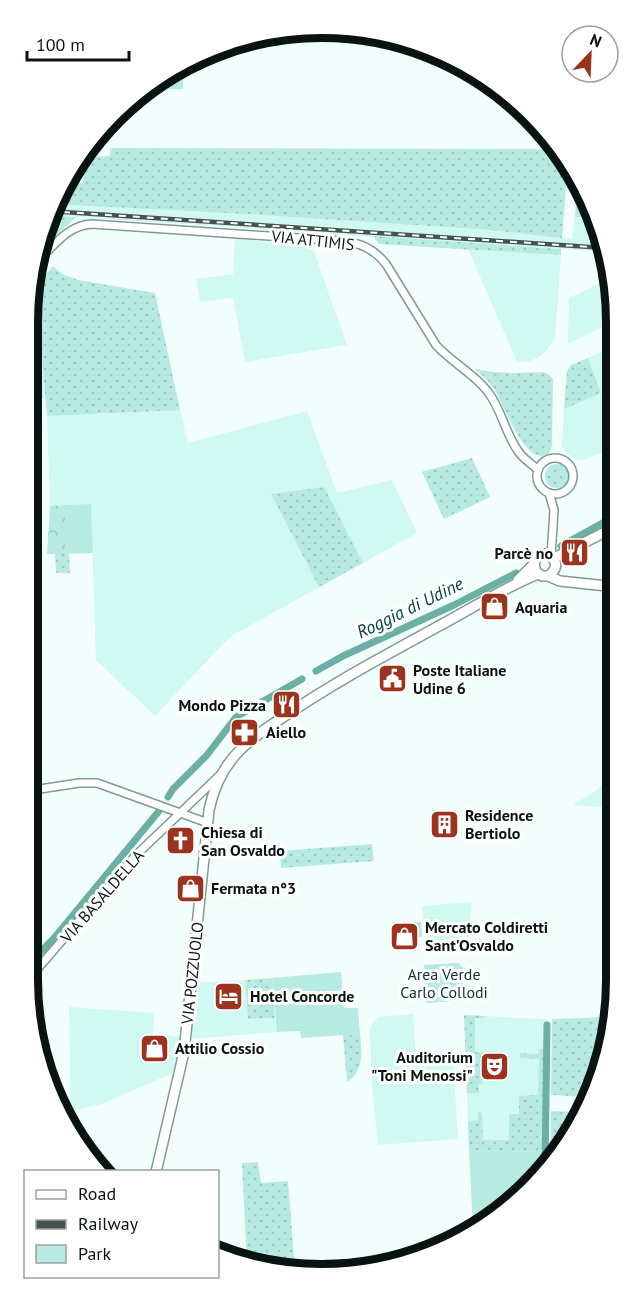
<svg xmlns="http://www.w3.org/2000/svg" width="644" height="1302" font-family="'PT Sans',sans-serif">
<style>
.built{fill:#d0f9f1}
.grass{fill:url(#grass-dots)}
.forest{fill:url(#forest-crowns)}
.green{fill:#b7eae1}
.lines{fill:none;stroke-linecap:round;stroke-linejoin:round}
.canal{stroke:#6cafa4;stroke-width:7}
.tertiary-casing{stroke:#7e9b96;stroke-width:10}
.primary-casing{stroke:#7e9b96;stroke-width:12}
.tertiary{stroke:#fff;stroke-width:7}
.primary{stroke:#fff;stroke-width:9}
.rail-casing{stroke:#475250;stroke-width:4.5}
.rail{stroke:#fff;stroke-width:2;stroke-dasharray:7;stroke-linecap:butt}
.labels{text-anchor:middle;stroke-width:6;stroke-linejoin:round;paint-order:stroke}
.street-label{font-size:16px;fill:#091412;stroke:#fff}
.poi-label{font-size:16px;font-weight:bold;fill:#091412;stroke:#fff;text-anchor:start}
.park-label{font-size:16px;fill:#11322e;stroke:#fff}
.water-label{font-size:18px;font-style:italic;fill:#03433c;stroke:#fff}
.rim{fill:none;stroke:#091412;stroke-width:8}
</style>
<defs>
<pattern id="grass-dots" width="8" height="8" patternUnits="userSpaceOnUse" patternTransform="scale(1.5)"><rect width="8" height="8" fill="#b7eae1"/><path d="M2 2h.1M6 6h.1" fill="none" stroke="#9cc8c0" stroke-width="1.8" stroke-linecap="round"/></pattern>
<pattern id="forest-crowns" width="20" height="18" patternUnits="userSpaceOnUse" patternTransform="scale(1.5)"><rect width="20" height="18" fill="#b7eae1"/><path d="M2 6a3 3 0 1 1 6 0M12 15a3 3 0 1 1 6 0" fill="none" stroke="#9cc8c0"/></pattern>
</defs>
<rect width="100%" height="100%" fill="#f2fefc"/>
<g class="built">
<path d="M53 204 246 214 490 230 572 239 575 217H582L595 210 606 252 48 215 50 209Z"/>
<path d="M235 239 312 246 347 345 245 362 233 298 200 302 196 279 233 274Z"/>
<path d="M468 249 561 255 555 338 553 342 543 354 537 358 530 361 517 362Z"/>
<path d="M613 277 614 283 615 321 568 344 569 298Z"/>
<path d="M36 286 46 399 27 398V322L34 287Z"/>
<path d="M615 345V448L583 460H579L567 454 562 446 564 409 601 393 588 358Z"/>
<path d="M180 410 188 443 307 411 337 493 392 480 417 533 233 635 221 646 155 716 96 660 91 504 50 506 47 416Z"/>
<path d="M498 600 507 615 494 622 486 607Z"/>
<path d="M616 771V808L573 805 597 790Z"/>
<path d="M472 902 466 950 427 953 422 906Z"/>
<path d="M245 980 248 1019 275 1018 277 1032 191 1039 197 983Z"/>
<path d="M69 1007 154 1013 153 1034 182 1037 175 1072 102 1104 71 1111Z"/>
<path d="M413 1014 416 1059 453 1055 458 1139 378 1145 372 1088 370 1028 373 1022 380 1017Z"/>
<path d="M464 1015 546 1019 544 1152 469 1150Z"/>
</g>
<g class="grass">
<path d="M111 148 560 149 568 162 562 238 490 230 246 214 53 204 68 182 83 183 84 157 109 156Z"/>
<path d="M48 215 76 217 41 249Z"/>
<path d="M373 236 561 249V255L379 244Z"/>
<path d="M53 266 62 274 78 280 155 293 180 410 47 416 36 286Z"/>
<path d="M588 358 601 393 564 409 567 371 571 365Z"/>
<path d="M475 369 493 372 514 373 543 372 548 374 553 379 552 444C551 450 549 456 541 456 521 455 504 404 494 389 489 381 482 375 475 369Z"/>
<path d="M472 458 490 497 444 519 422 472Z"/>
<circle cx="557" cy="476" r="12"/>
<path d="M324 487 363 563 319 587 271 494Z"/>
<path d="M55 554H69L70 573H56Z"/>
<path d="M372 844 374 861 281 868 280 851Z"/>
<path d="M272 978 275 1018 248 1019 245 980Z"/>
<path d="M464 1015 484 1016 485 1018H475V1052L483 1053 482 1084H479V1093H467Z"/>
<path d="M610 1017 594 1093 592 1097 551 1095 552 1019Z"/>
<path d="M360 1034C362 1051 364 1072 347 1082L343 1035Z"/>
<path d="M539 1049H545L544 1152 469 1150 468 1121 478 1120V1112H482L483 1140H509V1114H519V1096L538 1095 539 1059 520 1058V1053L539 1054Z"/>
<path d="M551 1111 582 1112 551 1159Z"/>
<path d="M258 1162 261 1183 288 1181 295 1270 264 1269 247 1263 242 1163Z"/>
</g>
<g class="forest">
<path d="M578 180 595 210 582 217H575Z"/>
<path d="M65 505V554H47L50 506Z"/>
</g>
<g class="green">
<path d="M183 67V89H162V88L149 89Z"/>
<path d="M91 504 93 553 65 554V505Z"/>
<path d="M421 922 422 937 394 938 393 923Z"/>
<path d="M458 963 464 969C460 1003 460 1001 426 1003V981L424 965Z"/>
<path d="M341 972 344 1008H358L360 1034 301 1038 300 1031 277 1032 272 978Z"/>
<path d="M469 1150 544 1152 543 1169 531 1188 473 1230Z"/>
</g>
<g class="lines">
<g class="canal">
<path d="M561 546 615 516"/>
<path d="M316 671 343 656 454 605 516 573"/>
<path d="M168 797 173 789 207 755 236 717 302 679"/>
<path d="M27 966 55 937 159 811"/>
<path d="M545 1168 547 1025"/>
</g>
<defs>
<g id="tertiary">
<path d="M40 259C55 244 69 225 92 224L342 241C361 243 374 249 386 264L436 345C452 363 474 373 488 392 502 410 505 433 518 451 523 459 532 464 538 470"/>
<circle cx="555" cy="476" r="18"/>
<path d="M549 493 554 510 551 556"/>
<path d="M27 791 79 783H97L208 823"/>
<path d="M27 981 134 857 220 775"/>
</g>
<g id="primary">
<path d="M552 557 558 556 615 527"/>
<path d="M534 564 536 572 542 576H548L560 581 616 587"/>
<path d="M518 580 534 564 537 557 542 554H548L555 561C557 567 554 572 548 576"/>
<path d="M156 1172 184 1052 209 810C214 786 223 767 240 750 254 736 271 725 288 714 335 682 386 655 437 627 471 609 503 588 538 574"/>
</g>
</defs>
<use href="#tertiary" class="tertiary-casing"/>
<use href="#primary" class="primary-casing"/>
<use href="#tertiary" class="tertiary"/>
<use href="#primary" class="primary"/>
<defs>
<path id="rail" d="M49 211 605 248"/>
</defs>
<use href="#rail" class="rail-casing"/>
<use href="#rail" class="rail"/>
</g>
<defs>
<symbol id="restaurant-square" viewBox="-11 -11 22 22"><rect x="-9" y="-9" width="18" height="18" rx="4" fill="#9c331e" stroke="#fff"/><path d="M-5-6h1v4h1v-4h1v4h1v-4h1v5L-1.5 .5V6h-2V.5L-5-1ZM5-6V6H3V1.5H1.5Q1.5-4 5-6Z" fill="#fff"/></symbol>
<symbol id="shop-square" viewBox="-11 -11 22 22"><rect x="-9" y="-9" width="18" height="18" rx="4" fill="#9c331e" stroke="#fff"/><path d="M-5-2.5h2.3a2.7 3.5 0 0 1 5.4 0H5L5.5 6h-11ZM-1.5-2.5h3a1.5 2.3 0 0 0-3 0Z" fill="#fff"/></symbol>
<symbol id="civic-square" viewBox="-11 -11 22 22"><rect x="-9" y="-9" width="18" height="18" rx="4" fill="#9c331e" stroke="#fff"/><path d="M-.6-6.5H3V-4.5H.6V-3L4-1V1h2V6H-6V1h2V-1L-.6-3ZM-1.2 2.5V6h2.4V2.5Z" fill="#fff"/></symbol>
<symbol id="pharmacy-square" viewBox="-11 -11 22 22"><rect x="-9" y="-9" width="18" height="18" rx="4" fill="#9c331e" stroke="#fff"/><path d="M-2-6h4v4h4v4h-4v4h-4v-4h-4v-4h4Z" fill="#fff"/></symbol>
<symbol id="building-square" viewBox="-11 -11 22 22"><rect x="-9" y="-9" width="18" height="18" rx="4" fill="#9c331e" stroke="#fff"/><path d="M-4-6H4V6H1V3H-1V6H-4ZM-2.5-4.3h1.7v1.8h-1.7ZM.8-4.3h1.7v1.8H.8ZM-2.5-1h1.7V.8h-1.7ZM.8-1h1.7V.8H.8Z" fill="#fff"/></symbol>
<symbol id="church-square" viewBox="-11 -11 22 22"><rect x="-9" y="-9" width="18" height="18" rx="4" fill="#9c331e" stroke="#fff"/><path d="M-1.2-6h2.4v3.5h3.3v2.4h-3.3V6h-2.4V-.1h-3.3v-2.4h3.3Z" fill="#fff"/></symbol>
<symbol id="hotel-square" viewBox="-11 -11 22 22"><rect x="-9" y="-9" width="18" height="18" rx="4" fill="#9c331e" stroke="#fff"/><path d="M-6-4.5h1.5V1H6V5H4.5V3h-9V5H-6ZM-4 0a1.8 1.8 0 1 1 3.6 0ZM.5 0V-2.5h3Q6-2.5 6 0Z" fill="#fff"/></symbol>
<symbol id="theatre-square" viewBox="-11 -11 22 22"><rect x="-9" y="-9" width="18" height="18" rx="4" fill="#9c331e" stroke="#fff"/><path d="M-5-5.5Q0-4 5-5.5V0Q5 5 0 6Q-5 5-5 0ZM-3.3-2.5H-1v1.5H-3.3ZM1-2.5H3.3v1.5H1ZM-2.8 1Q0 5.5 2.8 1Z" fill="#fff"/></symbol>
</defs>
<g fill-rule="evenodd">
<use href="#restaurant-square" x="558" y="536" width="33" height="33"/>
<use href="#shop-square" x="478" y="590" width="33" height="33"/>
<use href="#civic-square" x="376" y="662" width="33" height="33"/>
<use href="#restaurant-square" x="270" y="688" width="33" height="33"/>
<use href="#pharmacy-square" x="228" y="716" width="33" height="33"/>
<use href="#building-square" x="428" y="808" width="33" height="33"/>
<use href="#church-square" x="164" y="824" width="33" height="33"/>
<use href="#shop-square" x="174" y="872" width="33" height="33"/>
<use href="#shop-square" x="388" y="920" width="33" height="33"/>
<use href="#hotel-square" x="212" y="980" width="33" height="33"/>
<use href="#shop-square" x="138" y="1032" width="33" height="33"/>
<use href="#theatre-square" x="478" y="1050" width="33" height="33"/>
</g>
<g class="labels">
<g class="street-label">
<text transform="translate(313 240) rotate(6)" y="6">VIA ATTIMIS</text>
<text transform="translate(102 896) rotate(-49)" y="6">VIA BASALDELLA</text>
<text transform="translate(192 973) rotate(-84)" y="6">VIA POZZUOLO</text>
</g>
<g class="poi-label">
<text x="553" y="559" text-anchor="end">Parcè no</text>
<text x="515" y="613">Aquaria</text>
<text x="413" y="676">Poste Italiane<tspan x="413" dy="18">Udine 6</tspan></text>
<text x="266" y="711" text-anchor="end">Mondo Pizza</text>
<text x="266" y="738">Aiello</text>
<text x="465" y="821">Residence<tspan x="465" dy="18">Bertiolo</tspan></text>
<text x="201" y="838">Chiesa di<tspan x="201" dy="18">San Osvaldo</tspan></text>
<text x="211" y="894">Fermata n°3</text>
<text x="425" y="933">Mercato Coldiretti<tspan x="425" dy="18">Sant'Osvaldo</tspan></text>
<text x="250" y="1002">Hotel Concorde</text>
<text x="175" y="1054">Attilio Cossio</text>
<text x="473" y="1063" text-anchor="end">Auditorium<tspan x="473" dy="18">"Toni Menossi"</tspan></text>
</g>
<g class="park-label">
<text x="444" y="980">Area Verde<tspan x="444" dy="18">Carlo Collodi</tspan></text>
</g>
<g class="water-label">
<text transform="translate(410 608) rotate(-26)" y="6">Roggia di Udine</text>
</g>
</g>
<path d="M0 0H644V1302H0ZM322 38H322A284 284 0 0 1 606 322V980A284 284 0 0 1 322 1264H322A284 284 0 0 1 38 980V322A284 284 0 0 1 322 38Z" fill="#fff" fill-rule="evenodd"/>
<path class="rim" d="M322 38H322A284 284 0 0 1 606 322V980A284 284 0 0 1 322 1264H322A284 284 0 0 1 38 980V322A284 284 0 0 1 322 38Z"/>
<rect x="24" y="1170" width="195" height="108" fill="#ffffff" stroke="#9da1a0" stroke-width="1.5"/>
<rect x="36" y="1190" width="30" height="9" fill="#ffffff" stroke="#9da1a0" stroke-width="1.5"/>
<text x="78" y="1200" font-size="18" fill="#091412">Road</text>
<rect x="36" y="1220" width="30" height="9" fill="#475250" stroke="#9da1a0" stroke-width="1.5"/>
<text x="78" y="1230" font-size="18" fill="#091412">Railway</text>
<rect x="36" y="1245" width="30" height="18" fill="#b7eae1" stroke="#9da1a0" stroke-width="1.5"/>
<text x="78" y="1260" font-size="18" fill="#091412">Park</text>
<g transform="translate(590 54) rotate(23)"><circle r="28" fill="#ffffff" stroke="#9da1a0" stroke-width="1.5"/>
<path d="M0-4.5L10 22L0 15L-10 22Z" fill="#9c331e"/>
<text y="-9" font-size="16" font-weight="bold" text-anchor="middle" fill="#091412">N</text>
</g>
<path d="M27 51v9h102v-9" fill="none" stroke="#091412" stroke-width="3"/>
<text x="36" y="51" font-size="18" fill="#091412" stroke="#ffffff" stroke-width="4.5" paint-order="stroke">100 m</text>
</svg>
